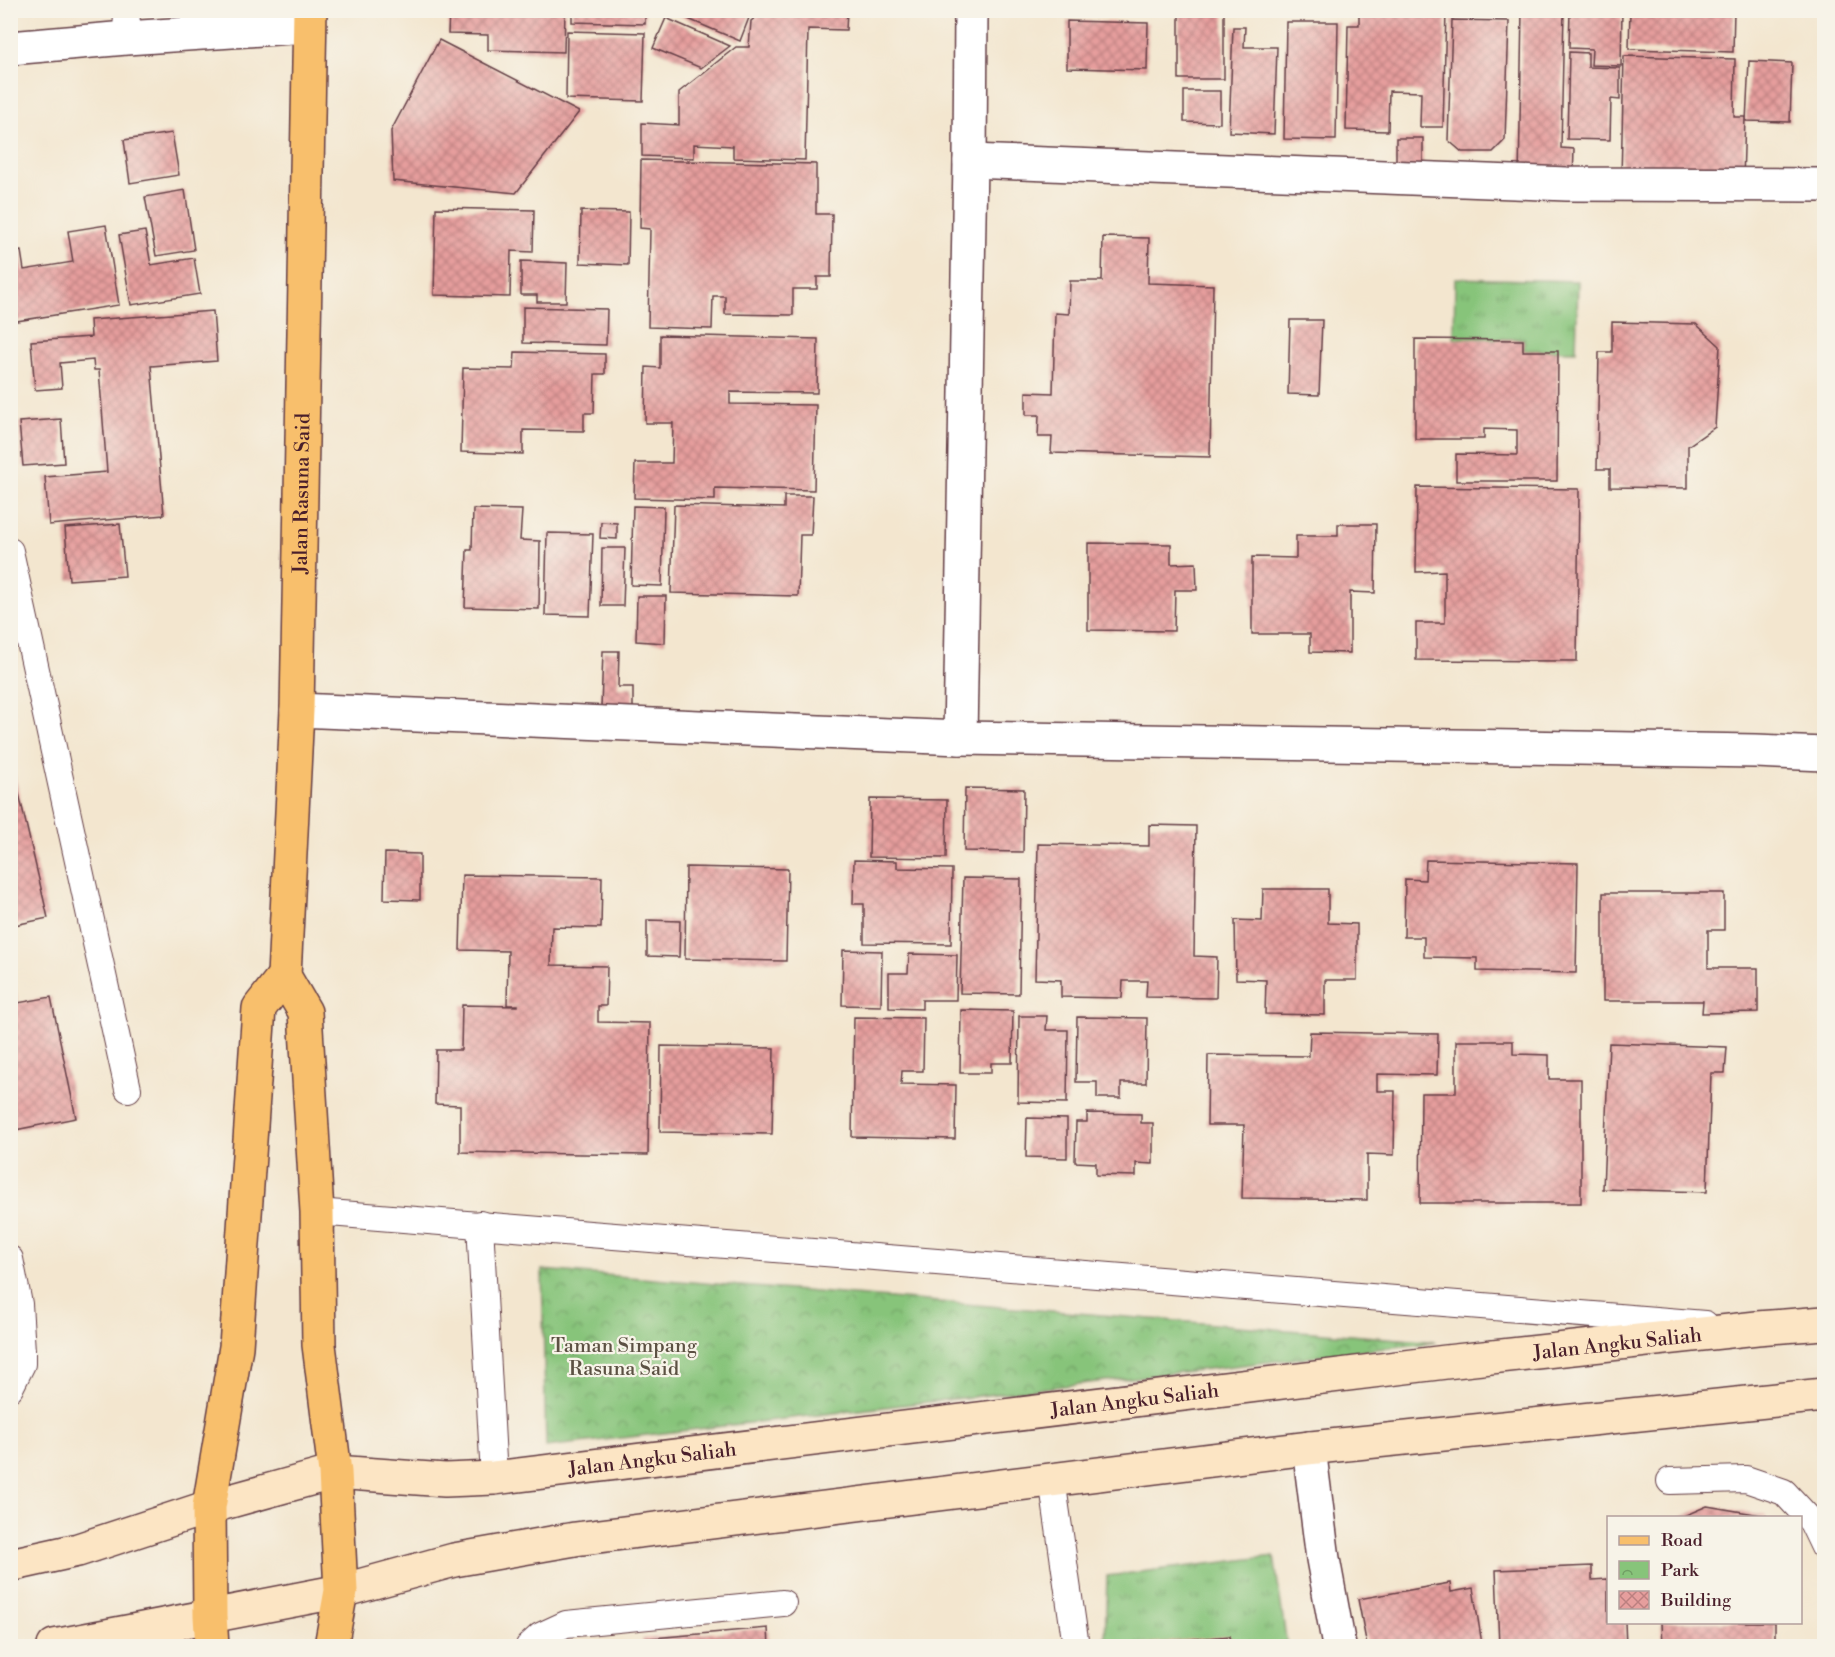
<svg xmlns="http://www.w3.org/2000/svg" width="1835" height="1657" font-family="'Libre Bodoni',serif">
<style>
.grass{fill:url(#grass-tufts);stroke:#687252;stroke-width:1.5}
.park{fill:url(#park-crowns);stroke:#687252;stroke-width:1.5}
.building{fill:url(#building-cross-hatch)}
.lines{fill:none;stroke-linecap:round;stroke-linejoin:round}
.lane-casing{stroke:#633d44;stroke-width:28}
.street-casing{stroke:#633d44;stroke-width:36}
.secondary-casing{stroke:#633d44;stroke-width:36}
.primary-casing{stroke:#633d44;stroke-width:36}
.lane{stroke:#fff;stroke-width:26}
.street{stroke:#fff;stroke-width:33}
.secondary{stroke:#fce5c4;stroke-width:33}
.primary{stroke:#f8bf6c;stroke-width:33}
.labels{text-anchor:middle;stroke-width:4.5;stroke-linejoin:round;paint-order:stroke}
.street-label{font-size:20px;fill:#4a1f2b;stroke:#f7f3e8}
.park-label{font-size:20px;fill:#5c5143;stroke:#f7f3e8}
</style>
<defs>
<pattern id="grass-tufts" width="24" height="20" patternUnits="userSpaceOnUse" patternTransform="scale(1.5)"><rect width="24" height="20" fill="#87c47a"/><path d="M3 7l-1-3M5 7V3M7 7l1-3M15 17l-1-3M17 17v-4M19 17l1-3" fill="none" stroke="#709f64"/></pattern>
<pattern id="park-crowns" width="20" height="18" patternUnits="userSpaceOnUse" patternTransform="scale(1.5)"><rect width="20" height="18" fill="#87c47a"/><path d="M2 6a3 3 0 1 1 6 0M12 15a3 3 0 1 1 6 0" fill="none" stroke="#709f64"/></pattern>
<pattern id="building-cross-hatch" width="8" height="8" patternUnits="userSpaceOnUse" patternTransform="scale(1.5)"><rect width="8" height="8" fill="#e69e9d"/><path d="M0 0l8 8M0 8l8-8" fill="none" stroke="#bc8080"/></pattern>
</defs>
<rect width="100%" height="100%" fill="#f7f3e8"/>
<filter id="ink" filterUnits="userSpaceOnUse"><feTurbulence type="fractalNoise" baseFrequency=".0167" numOctaves="2"/><feDisplacementMap in="SourceGraphic" scale="12" xChannelSelector="R" yChannelSelector="G"/><feConvolveMatrix kernelMatrix="1 2 1 2 8 2 1 2 1" color-interpolation-filters="sRGB"/></filter>
<filter id="wash" filterUnits="userSpaceOnUse"><feTurbulence type="fractalNoise" baseFrequency=".008" numOctaves="4" result="noise"/><feDisplacementMap in="SourceGraphic" scale="24" xChannelSelector="R" yChannelSelector="G"/><feGaussianBlur stdDeviation="1.35" result="paint"/><feColorMatrix in="noise" values="0 0 0 0 0 0 0 0 0 0 0 0 0 0 0 0 0 1.4 0 .05"/><feComposite in="paint" operator="in"/></filter>
<g filter="url(#wash)">
<rect width="100%" height="100%" fill="#f3e6cf"/>
<g class="grass">
<path d="M1455 278 1578 281 1576 351 1524 350V339L1454 338Z"/>
<path d="M1274 1556 1287 1646H1105L1107 1576Z"/>
</g>
<path class="park" d="M542 1270 1437 1342 546 1447Z"/>
<g id="blocks">
<g class="building">
<path d="M449 10H565L564 52 488 50V35L448 34Z"/>
<path d="M572 10H645V24L572 22Z"/>
<path d="M667 10H752L740 41Z"/>
<path d="M766 10H847L846 30 808 29 805 160 733 158V146L694 144V158L642 156V123L679 125V92L736 47H749L751 21Z"/>
<rect x="1179" y="10" width="45" height="69"/>
<path d="M1359 10H1446L1443 127H1420L1421 92 1389 91 1388 131 1346 130 1348 25H1359Z"/>
<path d="M1522 10H1564L1561 148 1574 149 1573 179 1519 178Z"/>
<path d="M1570 10H1622L1621 66 1591 65 1592 49 1569 48Z"/>
<path d="M1630 10H1734L1733 52 1629 49Z"/>
<path d="M666 18 730 46 701 68 653 48Z"/>
<path d="M1452 20 1509 21 1505 140 1493 152H1462L1448 140Z"/>
<path d="M1067 21 1148 23 1147 70 1067 68Z"/>
<path d="M1286 22H1338L1336 140 1284 139Z"/>
<path d="M1233 27H1245L1244 47H1277L1274 134 1229 132Z"/>
<path d="M567 31 645 33 643 101 566 99Z"/>
<path d="M439 40 579 112 516 193 393 181 391 131Z"/>
<path d="M1569 52 1588 53V67L1620 68V100L1611 99 1610 140 1567 139Z"/>
<path d="M1624 56 1735 59 1734 117H1745L1743 180 1621 177Z"/>
<path d="M1749 61 1792 63 1790 122 1746 121Z"/>
<path d="M1184 91H1220V123L1184 122Z"/>
<path d="M172 133 179 175 130 183 124 140Z"/>
<rect x="1396" y="138" width="27" height="33"/>
<path d="M641 160 816 164V214H832L831 277H817V289H793V315L725 314V296H713L712 329 648 327 650 229 640 228Z"/>
<path d="M185 190 194 250 156 256 145 197Z"/>
<path d="M436 208 534 210 533 252 511 251 510 297 434 295Z"/>
<path d="M581 211 629 212 628 265 580 263Z"/>
<path d="M106 225 119 305 10 322V252L21 251 24 270 73 262 68 231Z"/>
<path d="M145 231 151 265 194 258 200 294 131 305 119 235Z"/>
<path d="M1103 237 1149 238 1148 283 1213 285 1210 457 1051 453 1052 437H1038L1039 415H1026V392L1053 393 1055 313 1069 314 1070 281H1102Z"/>
<path d="M521 261 567 263 566 302H537V295H521Z"/>
<path d="M523 307 607 309 606 345 523 343Z"/>
<path d="M213 311 217 361 151 366 164 515 49 525 45 477 107 472 99 370H94L93 360 60 363 62 388 35 390 31 341 91 337 90 320Z"/>
<path d="M1290 320H1322L1319 395 1288 394Z"/>
<path d="M1612 322 1696 324 1720 346 1715 427 1688 446V488L1610 487V469H1597L1599 352H1612Z"/>
<path d="M660 335 818 339 817 393 730 392V404L816 405 814 490 715 488V500L634 498 635 463H672L673 423H645L646 367 660 368Z"/>
<path d="M1415 339 1523 340V351H1558L1557 481H1456V454L1517 455V430L1484 429V439H1415Z"/>
<path d="M515 352 605 354V374H595L594 413H584V431L523 430V454L461 452 463 368 514 369Z"/>
<path d="M61 419 64 463 23 466 19 422Z"/>
<path d="M1417 487 1579 489 1577 661 1416 660V623H1445V571L1416 572Z"/>
<path d="M784 496H813L811 535H800L798 596 671 593 674 505 784 508Z"/>
<path d="M633 506 664 507 662 586 631 585Z"/>
<path d="M473 509 522 510 520 540 540 541 539 609 465 607 467 550H472Z"/>
<path d="M601 522 617 523V539L600 538Z"/>
<path d="M120 524 125 576 69 580 65 528Z"/>
<path d="M1338 524H1376L1375 593 1350 592V653L1310 652V634H1252V557L1296 558V536H1338Z"/>
<path d="M547 533 593 534 590 616 545 615Z"/>
<path d="M1088 543 1171 544V564L1196 563 1197 590H1175L1174 631 1088 630Z"/>
<path d="M602 548H625L623 606H601Z"/>
<path d="M637 596H666L665 643 636 641Z"/>
<path d="M603 651H619L618 687H633V709L601 708Z"/>
<path d="M10 755 48 918 10 926Z"/>
<path d="M965 788 1024 789 1023 852 964 851Z"/>
<path d="M870 799 947 800 946 858 869 857Z"/>
<path d="M1149 825 1196 826 1194 956 1217 957 1216 998 1146 997 1147 981H1123L1122 998 1061 997V980L1035 979 1038 844 1149 846Z"/>
<path d="M385 853 420 854V900L384 899Z"/>
<path d="M854 860 897 861V868L952 869 951 944 864 943V904H853Z"/>
<path d="M1426 860 1578 863 1576 973 1477 971V958L1424 957V937H1404L1405 879 1425 880Z"/>
<path d="M686 867 788 869 786 961 685 959Z"/>
<path d="M462 875 602 877 601 928 552 927 551 965 607 966 606 1006H598V1022L650 1023 648 1155 460 1152V1105L435 1104 436 1050H461L462 1005 518 1006V1005H507L508 951 460 950Z"/>
<path d="M963 878 1021 879 1019 994 960 993Z"/>
<path d="M1263 889H1328V923L1357 924V980H1325V1015L1265 1014 1266 980 1236 979 1235 920 1262 921Z"/>
<path d="M1603 893H1724V930H1708V968H1758V1012L1702 1013 1703 1001H1603Z"/>
<path d="M647 920 680 921 679 957 647 956Z"/>
<path d="M843 950 882 951 881 1006 842 1005Z"/>
<path d="M909 954 957 955 956 1000H922V1009L889 1008V973H908Z"/>
<path d="M14 981 18 1003 51 997 76 1118 10 1131V982Z"/>
<path d="M961 1010 1013 1011 1012 1063H991V1073H960Z"/>
<path d="M1019 1016H1047L1046 1030H1068L1067 1103 1018 1102Z"/>
<path d="M854 1017 924 1018 923 1071H902L901 1084 956 1085 955 1139 852 1137Z"/>
<path d="M1077 1017 1147 1018 1146 1083H1121V1098H1097V1082H1076Z"/>
<path d="M1310 1032 1438 1034 1437 1075 1377 1074V1091H1395L1394 1155 1367 1154V1200L1242 1198 1244 1125H1207L1208 1055 1309 1056Z"/>
<path d="M1456 1041H1513V1054L1549 1055V1079H1581V1203H1420L1421 1093H1456Z"/>
<path d="M1609 1043 1727 1047 1725 1073H1711L1707 1192 1603 1189Z"/>
<path d="M661 1046 774 1048 772 1134 660 1132Z"/>
<path d="M1087 1113 1141 1114V1123H1153V1164L1136 1163V1176L1096 1175V1163L1075 1162 1076 1122H1087Z"/>
<path d="M1027 1118 1067 1119V1158L1026 1157Z"/>
<path d="M1707 1506 1766 1516V1518H1679Z"/>
<path d="M1592 1566V1580L1608 1579V1622H1625L1626 1646H1499L1496 1570Z"/>
<path d="M1450 1583 1451 1592 1473 1588 1482 1644 1467 1646H1367L1358 1599Z"/>
<path d="M1661 1622H1775V1646H1662Z"/>
<path d="M768 1628 769 1646H643L642 1639Z"/>
<path d="M1230 1636 1231 1646H1142V1644Z"/>
</g>
</g>
</g>
<g filter="url(#ink)">
<use href="#blocks" fill-opacity="0" stroke="#633d44" stroke-width="1.5"/>
<g class="lines">
<defs>
<g id="lane">
<path d="M126 38 127 10"/>
<path d="M10 551 128 1089"/>
<path d="M317 1212 1705 1324"/>
<path d="M480 1224 494 1478"/>
<path d="M10 1259 19 1304 22 1351V1364L10 1388"/>
<path d="M1052 1479 1076 1646"/>
<path d="M1670 1481 1746 1479 1784 1492 1812 1522 1824 1547"/>
<path d="M529 1646 540 1636 566 1624 783 1603"/>
</g>
<g id="street">
<path d="M10 48 126 38 309 26"/>
<path d="M970 161 1567 184 1824 185"/>
<path d="M297 710 960 738 1756 751 1824 754"/>
<path d="M960 738 970 161 971 10"/>
<path d="M1309 1448 1323 1559 1339 1646"/>
</g>
<g id="secondary">
<path id="s1" d="M10 1565 78 1550 209 1507 335 1472 445 1480 494 1478 1446 1362 1757 1328 1824 1323"/>
<path d="M54 1646 341 1591 454 1560 575 1539 1309 1448 1824 1395"/>
</g>
<g id="primary">
<path id="s2" d="M284 976 297 710 310 10"/>
<path d="M284 976 305 1012 317 1212 319 1345 335 1472 341 1591 331 1646"/>
<path d="M212 1646 210 1616 209 1507 236 1347 259 1008 284 976"/>
</g>
</defs>
<use href="#lane" class="lane-casing"/>
<use href="#street" class="street-casing"/>
<use href="#secondary" class="secondary-casing"/>
<use href="#primary" class="primary-casing"/>
<use href="#lane" class="lane"/>
<use href="#street" class="street"/>
<use href="#secondary" class="secondary"/>
<use href="#primary" class="primary"/>
</g>
</g>
<g class="labels">
<g class="street-label">
<text dy="7" stroke="none"><textPath href="#s2" startOffset="483">Jalan Rasuna Said</textPath></text>
<text dy="7" stroke="none"><textPath href="#s1" startOffset="1629">Jalan Angku Saliah</textPath></text>
<text dy="7" stroke="none"><textPath href="#s1" startOffset="1143">Jalan Angku Saliah</textPath></text>
<text dy="7" stroke="none"><textPath href="#s1" startOffset="657">Jalan Angku Saliah</textPath></text>
</g>
<g class="park-label">
<text x="624" y="1352">Taman Simpang<tspan x="624" dy="23">Rasuna Said</tspan></text>
</g>
</g>
<rect width="1835" height="1657" fill="none" stroke="#f7f3e8" stroke-width="36"/>
<rect x="1607" y="1516" width="195" height="108" fill="#f7f3e8" stroke="#b29e9c" stroke-width="1.5"/>
<rect x="1619" y="1536" width="30" height="9" fill="#f8bf6c" stroke="#b29e9c" stroke-width="1.5"/>
<text x="1661" y="1546" font-size="18" fill="#4a1f2b">Road</text>
<rect x="1619" y="1561" width="30" height="18" fill="url(#park-crowns)" stroke="#b29e9c" stroke-width="1.5"/>
<text x="1661" y="1576" font-size="18" fill="#4a1f2b">Park</text>
<rect x="1619" y="1591" width="30" height="18" fill="url(#building-cross-hatch)" stroke="#b29e9c" stroke-width="1.5"/>
<text x="1661" y="1606" font-size="18" fill="#4a1f2b">Building</text>
</svg>
